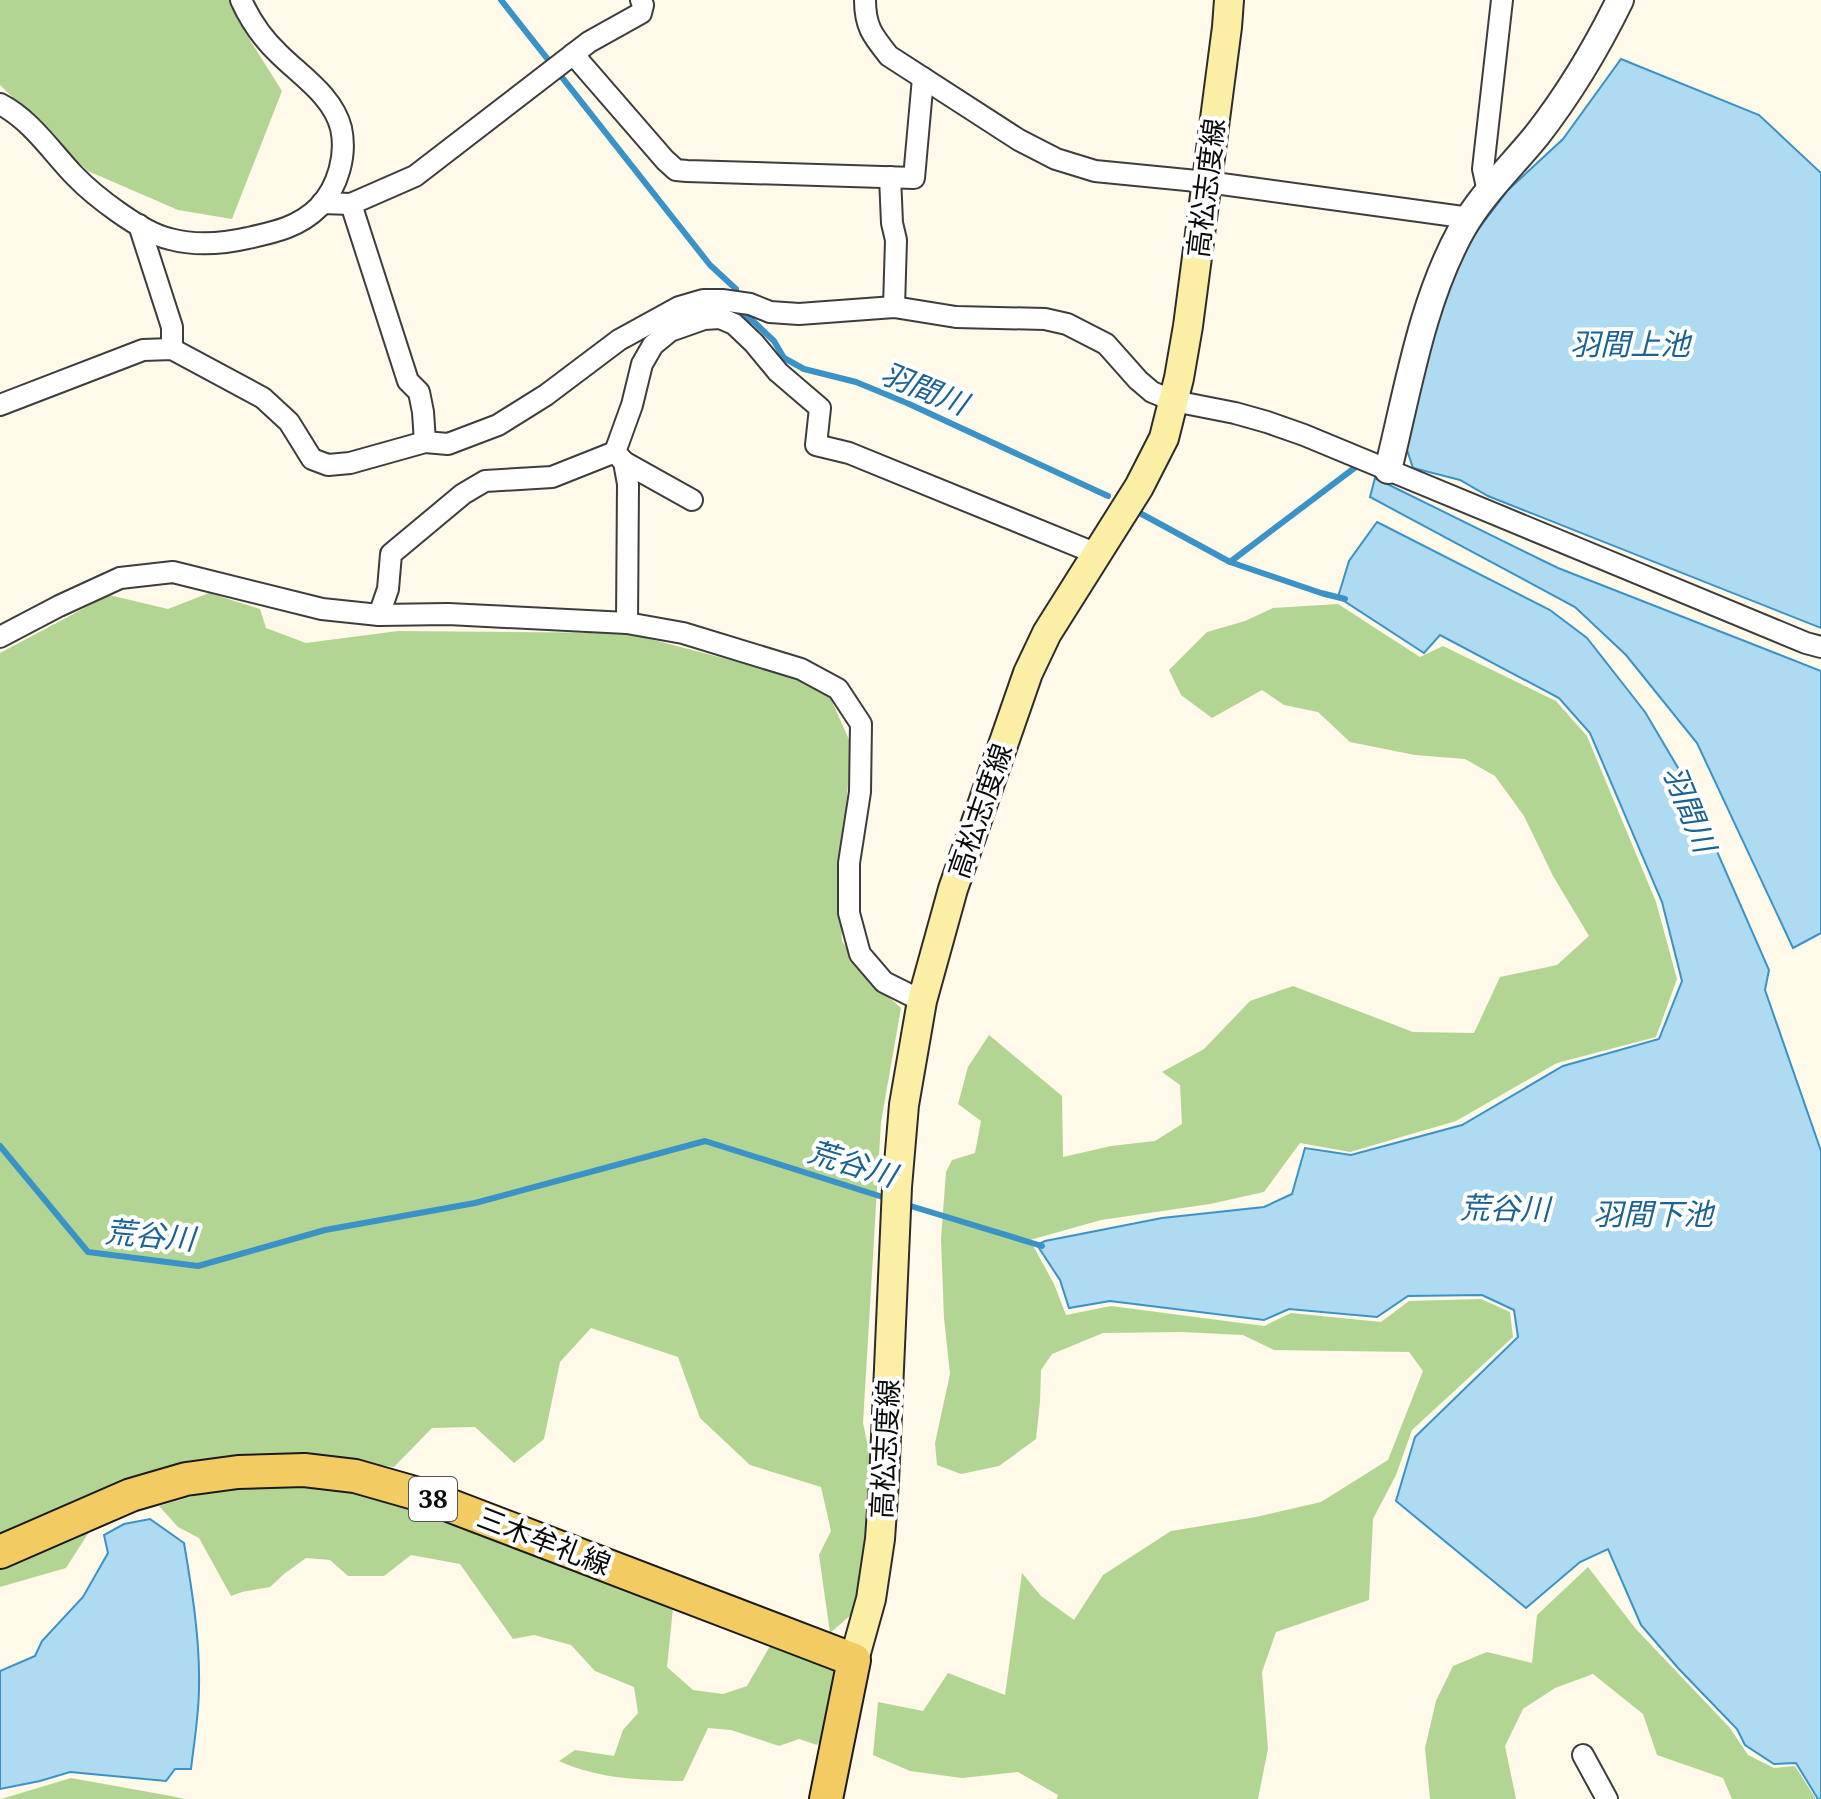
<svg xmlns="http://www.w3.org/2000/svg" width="1821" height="1799" font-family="'Noto Serif','Noto Sans JP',serif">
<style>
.forest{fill:#b3d594}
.water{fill:#afdbf2;stroke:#3a92c6;stroke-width:2}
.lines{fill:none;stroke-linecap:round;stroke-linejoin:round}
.stream{stroke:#3a92c6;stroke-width:6}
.minor-casing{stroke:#3d3d3d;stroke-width:24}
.tertiary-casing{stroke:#3d3d3d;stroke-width:30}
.secondary-casing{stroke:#2c2c2c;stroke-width:32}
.primary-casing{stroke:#1b1b1b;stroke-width:36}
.minor{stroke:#fff;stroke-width:20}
.tertiary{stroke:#fff;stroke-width:26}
.secondary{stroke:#fbefa5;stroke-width:28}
.primary{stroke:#f2cb63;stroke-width:32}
.labels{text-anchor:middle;stroke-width:8;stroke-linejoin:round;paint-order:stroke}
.shield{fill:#fff;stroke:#545454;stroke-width:2}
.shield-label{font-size:26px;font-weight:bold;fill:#0a0a0a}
.street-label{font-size:28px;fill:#0a0a0a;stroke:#fff}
.water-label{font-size:30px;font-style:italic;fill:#1b6394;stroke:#fff}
</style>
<rect width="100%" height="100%" fill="#fef9e8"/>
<g class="forest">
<path d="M0 0H229L238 21 282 91 232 219 178 210 88 171 0 85Z"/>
<path d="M209 593 260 609 266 628 306 643 398 631 627 633 792 676 830 697 851 744 840 889 842 941 866 977 901 1008 881 1122 863 1423 870 1456 866 1544 859 1608 830 1633 819 1555 831 1531 821 1487 750 1465 700 1418 678 1357 591 1328 560 1362 544 1439 514 1463 475 1427 432 1428 394 1467 296 1454 202 1460 100 1490 91 1529 66 1568 0 1587V653L109 595 168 609Z"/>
<path d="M1338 604 1420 657 1443 646 1556 701 1587 736 1656 902 1677 979 1656 1037 1557 1063 1456 1121 1350 1152 1300 1143 1264 1192 1210 1204 1101 1220 1030 1240 1054 1284 1066 1315 1111 1306 1264 1326 1291 1313 1381 1322 1409 1301 1481 1299 1510 1312 1513 1337 1412 1430 1396 1475 1373 1519 1369 1600 1276 1632 1262 1672 1268 1749 1258 1799H1057L1058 1795 1018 1772 962 1778 910 1771 873 1755 878 1702 923 1711 948 1673 1005 1695 1022 1573 1041 1596 1074 1620 1103 1575 1171 1531 1256 1517 1321 1502 1388 1460 1423 1371 1409 1352 1274 1350 1243 1335 1181 1332 1103 1333 1052 1354 1041 1370 1040 1402 1036 1439 999 1466 961 1474 937 1465 935 1443 950 1374 944 1318 941 1239 946 1172 952 1160 975 1153 981 1121 958 1104 968 1067 989 1035 1062 1096 1063 1157 1111 1146 1155 1141 1182 1124 1180 1085 1162 1072 1204 1049 1250 1001 1293 986 1413 1032 1474 1033 1500 977 1557 965 1589 936 1553 876 1524 816 1495 776 1465 759 1415 755 1350 742 1318 712 1284 705 1262 690 1212 718 1181 695 1169 670 1207 632 1245 621 1273 608Z"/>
<path d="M284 1486 350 1491 416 1511 673 1608 667 1667 693 1690 723 1694 747 1686 770 1646 838 1671 829 1729 817 1745 799 1739 779 1746 731 1730 708 1728 683 1781C640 1780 598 1779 559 1761L575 1750 614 1756 623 1730 638 1713 634 1687 595 1671 571 1645 534 1635 513 1639 460 1564 411 1555 384 1576H348L330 1560 306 1558 284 1574 270 1587 242 1592 231 1596 199 1538 178 1527 159 1506 214 1490Z"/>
<path d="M1588 1567 1635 1628 1730 1728 1748 1755 1774 1768 1795 1766 1816 1799H1732L1723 1778 1657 1755 1643 1714 1593 1674 1555 1688 1523 1709 1505 1746 1516 1799H1430L1425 1748 1436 1701 1453 1666 1487 1652 1532 1663 1537 1615Z"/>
<path d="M71 1778 171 1796 185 1799H1Z"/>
</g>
<g class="water">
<path d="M1621 59 1759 115 1821 173V628L1488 496 1460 480 1413 468 1406 447 1437 313 1455 260 1508 190 1563 139Z"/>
<path d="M1375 478 1558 568 1821 671V933L1793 948 1697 743 1626 655 1575 607 1370 497Z"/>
<path d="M1377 522 1550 610 1587 638 1645 712 1687 783 1769 970 1765 990 1821 1151V1799H1818L1796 1763 1774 1764 1745 1745 1737 1729 1678 1668 1641 1625 1608 1549 1580 1562 1526 1608 1396 1501 1415 1437 1518 1337 1514 1310 1482 1295 1408 1296 1377 1317 1289 1309 1264 1320 1110 1301 1069 1308 1060 1280 1037 1245 1045 1241 1162 1218 1264 1207 1292 1194 1305 1148 1351 1155 1462 1125 1563 1066 1659 1039 1682 981 1662 902 1590 733 1559 698 1440 635 1424 653 1338 597 1349 561Z"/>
<path d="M150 1519 184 1543C192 1590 200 1639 199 1687 199 1715 194 1742 191 1769H175L166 1781 70 1772 40 1781 0 1789V1671L35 1656 42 1641 83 1597 108 1553 104 1535 124 1524Z"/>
</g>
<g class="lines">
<g class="stream">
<path d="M501 0 710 265 736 289"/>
<path d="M734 311 753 321 774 341 784 358 804 369 856 382 907 403 1108 496"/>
<path d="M1138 512 1230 562 1321 593 1345 599"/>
<path d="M1230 562 1361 463"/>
<path d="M0 1146 88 1252 198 1266 325 1230 475 1203 705 1141 889 1199"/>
<path d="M904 1204 1042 1246"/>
</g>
<defs>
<g id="minor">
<path d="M865 0C865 27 873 36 889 56L1019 140 1056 159 1095 171 1207 182 1470 218"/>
<path d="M573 54 665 160 676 170 687 171 914 178 923 78"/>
<path d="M0 104C31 120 51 151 74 175 94 196 142 233 170 239 196 246 222 244 248 238 275 232 299 227 319 207 338 187 347 155 341 128 333 96 301 76 279 54 263 39 250 20 241 0"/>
<path d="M890 177 892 223 896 240 894 307"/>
<path d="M1488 192 1483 169 1502 0"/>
<path d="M322 203 351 204 415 176 589 42 641 13 643 5 641 0"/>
<path d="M351 204 408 381 419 392 423 412 425 442"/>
<path d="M139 225 172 327V349"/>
<path d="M0 405 143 350 172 349 263 398 289 422 312 459 328 465 350 463 425 442 448 444 498 425 546 395 619 340 679 307 703 300H722L750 304 770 312 799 314 894 307 956 317 1045 319 1067 324 1106 344 1138 380 1152 392 1174 401 1235 413 1267 422 1304 435 1806 643 1821 647"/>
<path d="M615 452 624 462 628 484 627 623"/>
<path d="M624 462 692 500"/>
<path d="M379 615 388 589 391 554 463 494 485 481 552 477 615 452 632 405 642 364 653 345 670 331 704 319 720 318 734 324 754 343 778 372 820 408 816 445 849 453 1097 554"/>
<path d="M0 637 59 606 120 578 173 572 322 609 379 615 448 614 627 623 683 633 801 669 838 689 861 724 860 792 849 863V913L860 954 884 982 922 1001"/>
<path d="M1583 1755 1607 1799"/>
</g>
<path id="tertiary" d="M1388 470C1408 390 1421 304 1461 231 1481 195 1511 167 1537 135 1569 94 1597 47 1620 0"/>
<path id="secondary" d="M854 1660 871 1599 880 1539 884 1482 897 1187 904 1105 922 1001 953 889 1028 673 1047 633 1139 487 1164 438 1179 378 1188 326 1227 27 1229 0"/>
<path id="primary" d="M0 1552 131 1495 186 1479 238 1472 304 1470 355 1476 425 1496 854 1660 826 1799"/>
</defs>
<use href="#minor" class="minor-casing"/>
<use href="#tertiary" class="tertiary-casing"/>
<use href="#secondary" class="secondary-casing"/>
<use href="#primary" class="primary-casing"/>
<use href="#minor" class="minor"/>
<use href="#tertiary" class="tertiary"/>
<use href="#secondary" class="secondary"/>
<use href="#primary" class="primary"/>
</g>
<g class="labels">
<rect class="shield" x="409" y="1477" width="48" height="44" rx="6"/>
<g class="shield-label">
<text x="433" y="1508">38</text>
</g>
<g class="street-label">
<text transform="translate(1206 188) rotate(-83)" y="10">高松志度線</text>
<text transform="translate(980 811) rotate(-71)" y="10">高松志度線</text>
<text transform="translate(885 1449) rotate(-87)" y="10">高松志度線</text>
<text transform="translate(544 1541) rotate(21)" y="10">三木牟礼線</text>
</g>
<g class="water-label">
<text x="1630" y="355">羽間上池</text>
<text transform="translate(924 389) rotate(22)" y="10">羽間川</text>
<text transform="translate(1689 809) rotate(68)" y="10">羽間川</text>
<text transform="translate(852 1164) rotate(17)" y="10">荒谷川</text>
<text transform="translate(1505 1209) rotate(1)" y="10">荒谷川</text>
<text x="1653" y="1225">羽間下池</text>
<text transform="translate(150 1236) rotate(5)" y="10">荒谷川</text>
</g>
</g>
</svg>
